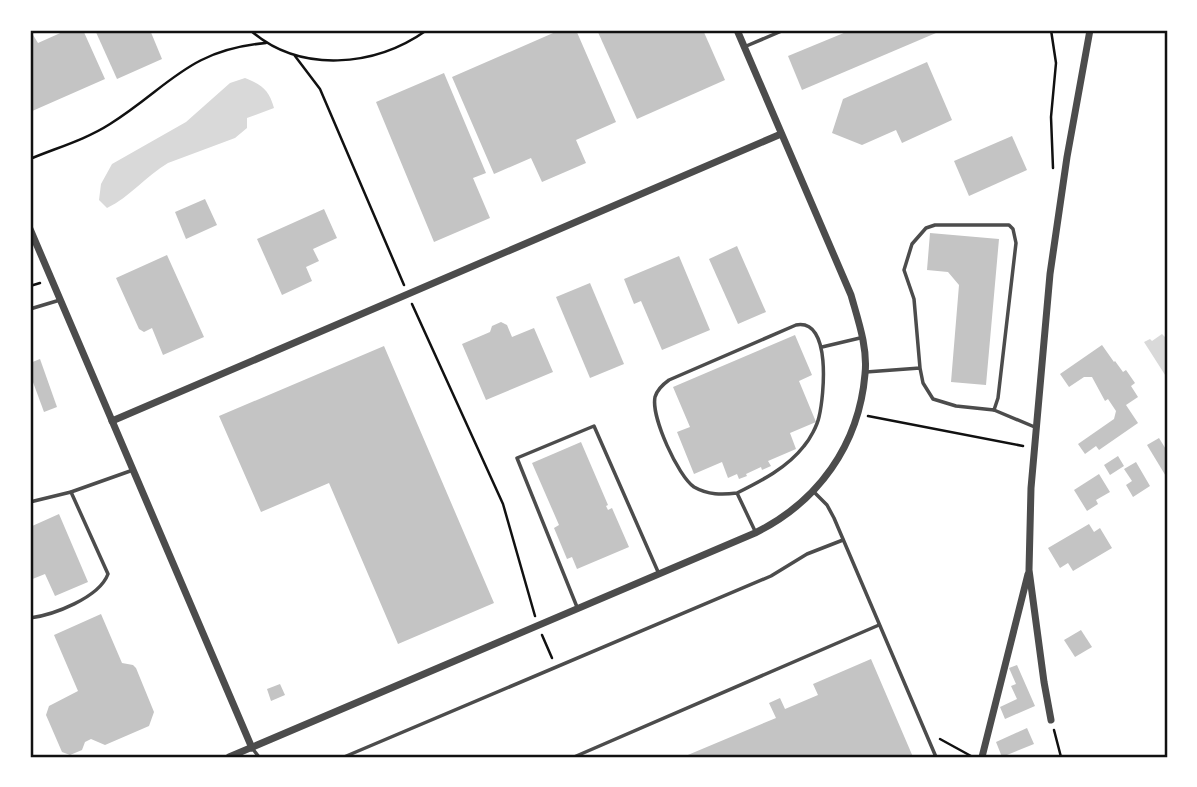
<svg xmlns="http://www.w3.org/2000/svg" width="1197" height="787" font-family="'Noto Sans',sans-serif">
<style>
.water{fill:#d9d9d9}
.building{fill:#c4c4c4}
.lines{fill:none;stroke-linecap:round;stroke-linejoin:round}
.path{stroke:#111;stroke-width:2.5}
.service{stroke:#4c4c4c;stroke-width:3.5}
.minor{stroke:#4c4c4c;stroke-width:7}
.neatline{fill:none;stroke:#111;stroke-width:2.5}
</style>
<rect width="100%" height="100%" fill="#fff"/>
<g class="water">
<path d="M245 78C262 85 269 90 274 108L247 118V128L235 138 168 163C146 176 130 197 107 208L99 200 101 184 112 164 186 122 230 83Z"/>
<path d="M1162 334 1167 339V378L1144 342 1150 339 1152 341Z"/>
</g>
<g class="building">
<path d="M30 30 38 43 67 30H83L105 79 30 112Z"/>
<path d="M95 30H150L162 59 117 79Z"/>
<path d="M560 30H576L616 122 576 140 586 163 542 182 531 158 494 174 452 77Z"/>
<path d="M597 30H703L725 80 637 119Z"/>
<path d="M851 30H943L802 90 788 56Z"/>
<path d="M927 62 952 120 902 143 896 130 862 145 832 133 843 99Z"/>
<path d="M444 73 486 173 473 178 490 218 434 242 376 102Z"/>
<path d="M1012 136 1027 170 969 196 954 161Z"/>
<path d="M205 199 217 225 186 239 175 212Z"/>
<path d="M324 209 337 238 313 249 319 261 306 267 312 281 282 295 257 239Z"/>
<path d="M930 233 999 239 986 385 951 382 959 285 948 272 927 270Z"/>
<path d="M737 246 766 312 738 324 709 259Z"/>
<path d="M167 255 204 337 163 355 152 328 144 332 139 329 116 278Z"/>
<path d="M679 256 710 330 662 350 641 301 634 304 624 279Z"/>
<path d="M590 283 624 364 590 378 556 297Z"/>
<path d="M501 322 507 325 512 337 534 328 553 372 486 400 462 344 490 332 492 326Z"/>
<path d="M795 335 812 375 799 381 816 422 790 433 796 449 768 461 771 466 762 470 761 467 746 474 747 476 739 479 737 474 728 478 722 462 694 474 677 432 690 427 673 387Z"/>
<path d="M1102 345 1114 362 1115 361 1123 372 1126 370 1135 383 1131 386 1138 397 1126 405 1138 423 1099 450 1096 446 1085 454 1078 444 1114 419 1116 411 1108 399 1105 401 1092 377H1084L1069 387 1060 374Z"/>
<path d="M384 346 494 603 398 644 329 483 261 512 219 416Z"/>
<path d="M40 359 57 407 44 412 30 374V363Z"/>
<path d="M1159 438 1167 451V478L1147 445Z"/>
<path d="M581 442 608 505 606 506 608 510 612 508 629 547 577 569 572 557 567 559 554 528 559 525 532 463Z"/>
<path d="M1118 456 1124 466 1110 475 1104 465Z"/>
<path d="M1136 462 1150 486 1133 497 1126 485 1132 481 1124 469Z"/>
<path d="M1099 474 1110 492 1096 500 1098 504 1087 511 1074 490Z"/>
<path d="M59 514 88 582 55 596 45 574 30 580V527Z"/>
<path d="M1089 524 1094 532 1100 528 1112 548 1073 571 1068 563 1060 568 1048 548Z"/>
<path d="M101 614 122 663 133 665 136 668 154 712 149 726 105 745 91 739 85 742 82 750 70 755 62 752 46 715 49 706 78 691 54 635Z"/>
<path d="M1081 630 1092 647 1075 657 1064 640Z"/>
<path d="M871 659 913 757H683L776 718 769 703 780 698 785 709 818 695 813 684Z"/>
<path d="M1017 665 1035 706 1005 719 1000 707 1017 699 1011 686 1016 684 1009 668Z"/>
<path d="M280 684 285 695 271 701 267 689Z"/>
<path d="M1027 728 1034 744 1002 757 996 742Z"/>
</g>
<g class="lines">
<g class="path">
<path d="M250 30C300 74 375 67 427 30"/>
<path d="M1051 30 1056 63 1051 117 1053 168"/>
<path d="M295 56 320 89 404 285"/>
<path d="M30 159C56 148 85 140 110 124 170 86 188 50 266 43"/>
<path d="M30 286 40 283"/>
<path d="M412 304 503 504 535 616"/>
<path d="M868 416 1023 446"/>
<path d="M542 635 552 658"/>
<path d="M1054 730 1061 757"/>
<path d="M940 739 971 756"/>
</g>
<g class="service">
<path d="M744 47 784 30"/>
<path d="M30 309 60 300"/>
<path d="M822 347 860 338"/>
<path d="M866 372 920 368 914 299 904 270 912 244 926 228 935 225H1009L1013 229 1016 243 998 398 994 410 956 406 933 399 923 383 920 368"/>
<path d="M994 410 1037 428"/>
<path d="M814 492 827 505 834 518 936 757"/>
<path d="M737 493C722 495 708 495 694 487 678 476 651 417 655 397 657 390 662 385 669 380L796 325C832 318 824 396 819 417 817 426 810 439 804 446 787 468 761 481 737 493L755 531"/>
<path d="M30 502 71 492 133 470"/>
<path d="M577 607 517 458 594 426 659 574"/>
<path d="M30 618C53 615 99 598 108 574L71 492"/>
<path d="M252 748 259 757"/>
<path d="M344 757 771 576 807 554 843 540"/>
<path d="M574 757 879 625"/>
</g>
<g class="minor">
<path d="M30 229 252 748"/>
<path d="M112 421 781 134"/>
<path d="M1051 720 1044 682 1029 570 1031 488 1050 274 1067 157 1090 30"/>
<path d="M229 757 755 533C818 502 859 445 865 374 868 348 858 320 851 295L737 30"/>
<path d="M982 757 1028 574"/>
</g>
</g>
<rect width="1197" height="787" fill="none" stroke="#ffffff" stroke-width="63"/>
<rect x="32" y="32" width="1134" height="724" class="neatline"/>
</svg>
